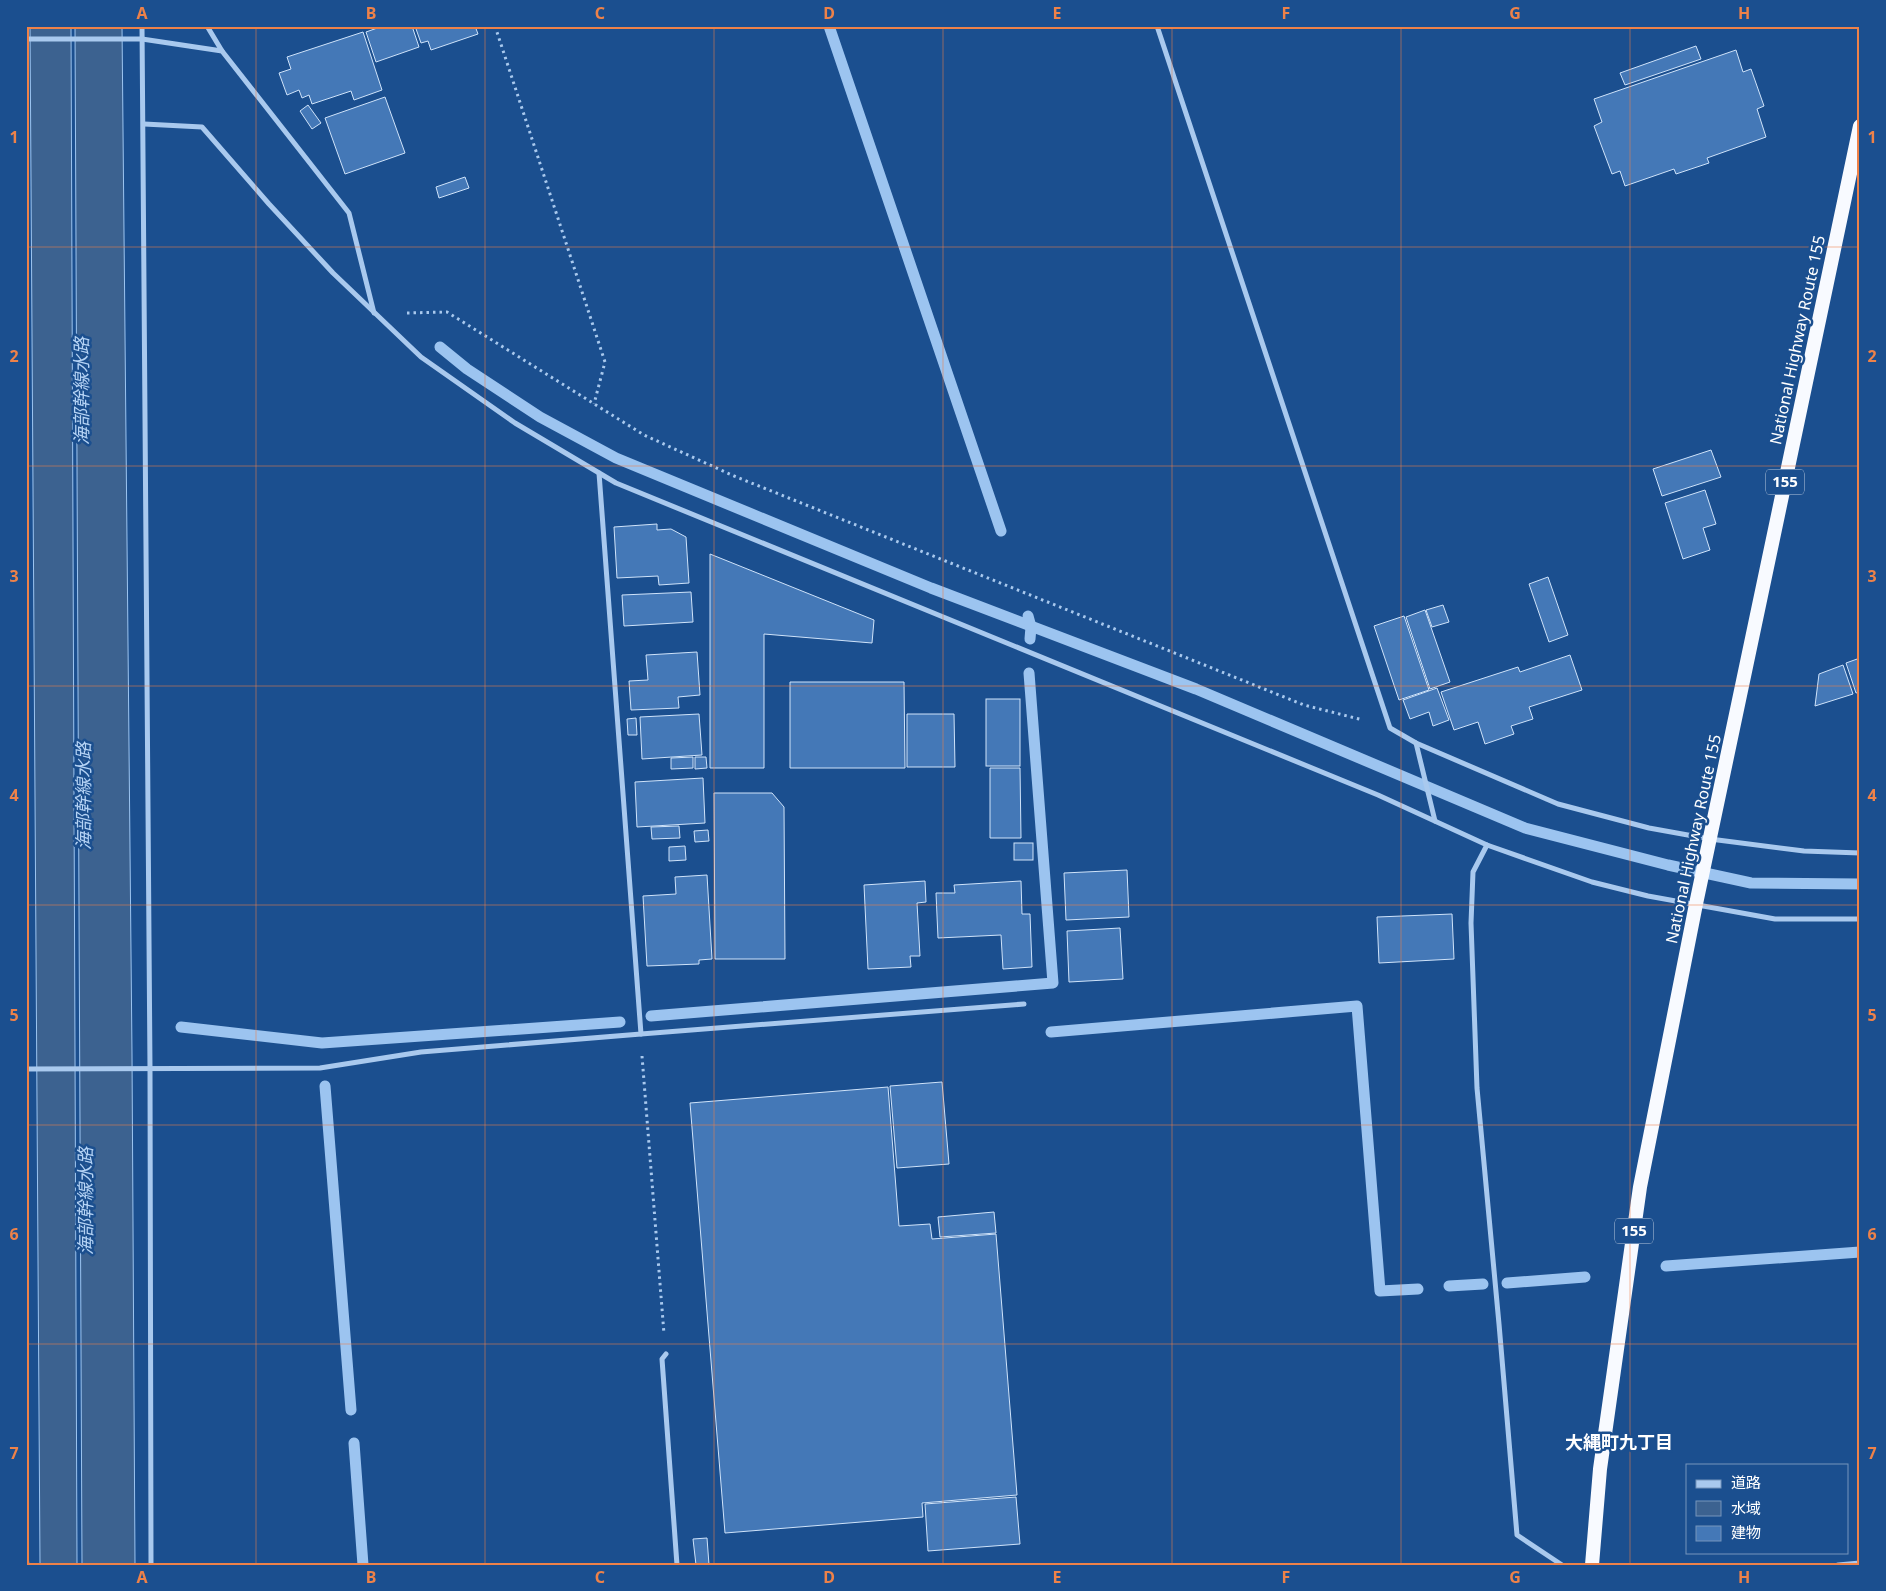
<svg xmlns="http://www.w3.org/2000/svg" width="1886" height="1591" font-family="'Noto Sans','Noto Sans JP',sans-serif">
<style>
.water{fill:#3c6290;stroke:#9cc4f0}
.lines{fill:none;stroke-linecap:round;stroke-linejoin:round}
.stream{stroke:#9cc4f0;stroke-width:11}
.building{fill:#4478b7;stroke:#cfe3fa}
.path{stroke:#a9c9ee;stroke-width:3;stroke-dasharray:2.5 4;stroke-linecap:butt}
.minor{stroke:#a9c9ee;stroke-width:5}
.trunk{stroke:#f8faff;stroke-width:14}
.grid{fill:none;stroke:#ee8249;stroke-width:1;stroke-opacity:0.55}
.labels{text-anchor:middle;stroke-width:5;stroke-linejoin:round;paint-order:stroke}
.shield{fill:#1b4f8f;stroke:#bbcadd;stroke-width:1}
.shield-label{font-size:15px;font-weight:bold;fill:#fff}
.street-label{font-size:16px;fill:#fff;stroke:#1b4f8f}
.water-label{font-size:18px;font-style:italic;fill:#b5d3f5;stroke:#1b4f8f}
.neighbourhood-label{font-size:18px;font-weight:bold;fill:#fff;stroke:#1b4f8f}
.neatline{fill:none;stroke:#ee8249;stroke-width:2}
.grid-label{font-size:16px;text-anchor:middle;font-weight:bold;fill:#ee8249}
</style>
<rect width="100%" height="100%" fill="#1b4f8f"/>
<g class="water">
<path d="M30 26H71L77 1565H40Z"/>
<path d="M75 26H122L132 1055 135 1565H82Z"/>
</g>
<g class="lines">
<g class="stream">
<path d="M829 26 1001 531"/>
<path d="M440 347 467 369 540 417 616 458 931 588 1196 689 1525 828 1668 865 1751 883 1860 884"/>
<path d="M1028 616 1031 627 1030 639"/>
<path d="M651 1016 1053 983 1029 673"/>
<path d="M181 1027 322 1043 620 1022"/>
<path d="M1051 1032 1357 1006 1380 1291 1418 1289"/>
<path d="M325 1086 351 1410"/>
<path d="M1666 1266 1860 1252"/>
<path d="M1507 1283 1585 1277"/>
<path d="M1449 1286 1483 1284"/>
<path d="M354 1443 363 1565"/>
</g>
</g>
<g class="building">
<path d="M383 26H412L419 47 376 62 366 32Z"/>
<path d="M415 26H475L478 34 431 50 428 41 421 43Z"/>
<path d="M363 32 382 90 354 100 351 91 312 104 309 95 302 98 299 90 287 95 279 73 291 69 287 57Z"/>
<path d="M1696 46 1701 59 1625 85 1620 73Z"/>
<path d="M1736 50 1743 72 1751 69 1764 106 1757 109 1766 137 1707 158 1709 163 1676 174 1674 169 1625 186 1620 171 1612 174 1594 126 1602 122 1594 99Z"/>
<path d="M385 97 405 153 345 174 325 118Z"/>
<path d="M308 105 321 123 312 129 300 111Z"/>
<path d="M465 177 469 188 439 198 436 187Z"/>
<path d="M1711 450 1721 477 1662 496 1653 469Z"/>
<path d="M1705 490 1716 524 1703 528 1710 550 1683 559 1665 503Z"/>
<path d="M657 524V530L671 529 686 537 689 583 659 585 658 576 617 578 614 527Z"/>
<path d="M710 554 874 620 872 643 764 634V768H710Z"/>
<path d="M1548 577 1568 635 1549 642 1529 584Z"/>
<path d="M691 592 693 622 624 626 622 595Z"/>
<path d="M1443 605 1449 622 1432 627 1426 610Z"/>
<path d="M1425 610 1450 682 1430 689 1406 617Z"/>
<path d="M1404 616 1429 690 1399 700 1374 626Z"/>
<path d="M697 652 700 695 678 697 679 708 631 710 629 681 648 680 646 655Z"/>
<path d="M1570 655 1582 690 1529 707 1533 719 1511 726 1514 734 1485 744 1478 722 1454 730 1441 692 1518 667 1520 672Z"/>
<path d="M1860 658V692L1856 693 1846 663Z"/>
<path d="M1843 665 1853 694 1815 706 1819 674Z"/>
<path d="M790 682H904L905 768H790Z"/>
<path d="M1437 688 1449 720 1433 726 1429 712 1410 719 1403 700Z"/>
<rect x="986" y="699" width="34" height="67"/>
<path d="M699 714 702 755 642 759 640 717Z"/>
<path d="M907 714H954L955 767H907Z"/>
<path d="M636 718 637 735H628L627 719Z"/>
<path d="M693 757V768L671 769V758Z"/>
<path d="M695 757H706L707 768 695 769Z"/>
<path d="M990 768H1020L1021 838H990Z"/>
<path d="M703 778 705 823 637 827 635 782Z"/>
<path d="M714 793H772L784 807 785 959H715Z"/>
<path d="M679 826 680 838 652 839 651 827Z"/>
<path d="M708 830 709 841 695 842 694 831Z"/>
<rect x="1014" y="843" width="19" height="17"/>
<path d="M685 846 686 860 669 861V847Z"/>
<path d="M1127 870 1129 917 1066 920 1064 873Z"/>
<path d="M707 875 712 959 699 960V964L647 966 643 896 676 894 675 877Z"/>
<path d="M925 881 926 902 917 903 920 956H910L911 967 868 969 864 885Z"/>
<path d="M1021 881 1022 914H1030L1032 967 1003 969 1001 935 938 938 936 893H955L954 885Z"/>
<path d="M1452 914 1454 959 1379 963 1377 917Z"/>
<path d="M1120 928 1123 979 1069 982 1067 931Z"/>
<path d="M942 1082 949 1164 897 1168 890 1086Z"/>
<path d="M888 1087 899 1226 930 1224 932 1239 996 1234 1017 1495 922 1503 923 1517 725 1533 690 1103Z"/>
<path d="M994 1212 996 1233 940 1237 938 1217Z"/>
<path d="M1016 1497 1020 1544 928 1551 925 1504Z"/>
<path d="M707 1538 709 1565H696L693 1539Z"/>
</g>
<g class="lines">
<g class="path">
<path d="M495 26 605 362 594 404"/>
<path d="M407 313 447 312 644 435 734 476 1304 705 1363 720"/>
<path d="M642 1056 664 1334"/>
</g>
<g class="minor">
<path d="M142 26 150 1069 151 1565"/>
<path d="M207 26 222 51"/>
<path d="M1157 26 1390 728 1416 743 1558 804 1649 828 1710 839 1804 851 1860 853"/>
<path d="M26 39H142L222 51 349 213 374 313"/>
<path d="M144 124 202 127 269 204 333 273 421 357 515 423 616 483 1378 795 1487 845 1592 882 1648 896 1775 919H1860"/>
<path d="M1416 743 1435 821"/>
<path d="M1487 845 1473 872 1471 923 1477 1088 1499 1324 1517 1535 1562 1565"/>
<path d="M641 1034 1024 1004"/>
<path d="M26 1069 320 1068 421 1052 641 1034 599 473"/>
<path d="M666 1354 662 1359 677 1565"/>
<path d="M26 1557 27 1565"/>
<path d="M1838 1565 1860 1563"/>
</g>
<path class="trunk" d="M1592 1565 1600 1469 1640 1187 1696 904 1860 126"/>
</g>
<path class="grid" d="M256 26V1565M485 26V1565M714 26V1565M943 26V1565M1172 26V1565M1401 26V1565M1630 26V1565M26 247H1860M26 466H1860M26 686H1860M26 905H1860M26 1125H1860M26 1344H1860"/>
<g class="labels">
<g class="shield">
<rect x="1766" y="469.5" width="38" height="25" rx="4"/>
<rect x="1615" y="1218.5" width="38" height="25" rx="4"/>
</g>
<g class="shield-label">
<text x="1785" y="487">155</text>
<text x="1634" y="1236">155</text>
</g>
<g class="street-label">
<text transform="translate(1797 340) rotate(-78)" y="6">National Highway Route 155</text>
<text transform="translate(1693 839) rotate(-78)" y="6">National Highway Route 155</text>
</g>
<g class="water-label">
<text transform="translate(82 391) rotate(-90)" y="6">海部幹線水路</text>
<text transform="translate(84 796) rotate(-90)" y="6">海部幹線水路</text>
<text transform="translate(86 1201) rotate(-90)" y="6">海部幹線水路</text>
</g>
<g class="neighbourhood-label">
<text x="1619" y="1449">大縄町九丁目</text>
</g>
</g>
<rect width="1886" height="1591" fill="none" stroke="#1b4f8f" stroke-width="55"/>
<rect x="1686" y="1464" width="162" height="90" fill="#1b4f8f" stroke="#7695bc"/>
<rect x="1696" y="1480" width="25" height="8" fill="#a9c9ee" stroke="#7695bc"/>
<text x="1731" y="1488" font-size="15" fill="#ffffff">道路</text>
<rect x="1696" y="1501" width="25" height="15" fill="#3c6290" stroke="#7695bc"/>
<text x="1731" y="1514" font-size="15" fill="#ffffff">水域</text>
<rect x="1696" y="1526" width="25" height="15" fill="#4478b7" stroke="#7695bc"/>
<text x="1731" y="1538" font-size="15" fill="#ffffff">建物</text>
<rect x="28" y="28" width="1830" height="1536" class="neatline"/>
<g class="grid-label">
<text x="142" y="19">A</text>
<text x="371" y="19">B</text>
<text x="600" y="19">C</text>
<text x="829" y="19">D</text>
<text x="1057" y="19">E</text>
<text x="1286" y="19">F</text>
<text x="1515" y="19">G</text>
<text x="1744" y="19">H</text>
<text x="14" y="143">1</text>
<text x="1872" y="143">1</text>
<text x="14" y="362">2</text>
<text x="1872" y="362">2</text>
<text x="14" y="582">3</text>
<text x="1872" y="582">3</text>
<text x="14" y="801">4</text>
<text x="1872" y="801">4</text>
<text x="14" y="1021">5</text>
<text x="1872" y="1021">5</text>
<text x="14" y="1240">6</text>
<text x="1872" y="1240">6</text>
<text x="14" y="1459">7</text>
<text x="1872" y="1459">7</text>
<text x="142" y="1583">A</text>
<text x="371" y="1583">B</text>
<text x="600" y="1583">C</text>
<text x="829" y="1583">D</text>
<text x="1057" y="1583">E</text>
<text x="1286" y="1583">F</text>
<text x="1515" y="1583">G</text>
<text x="1744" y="1583">H</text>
</g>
</svg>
